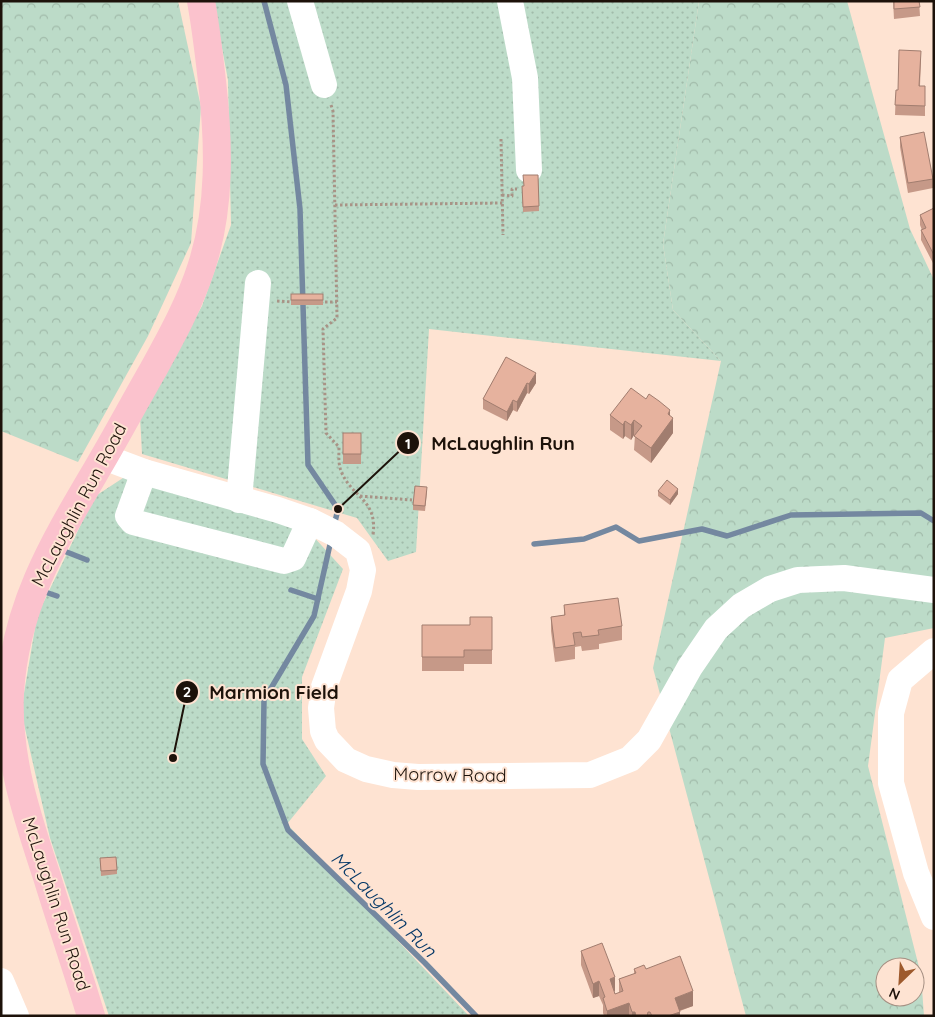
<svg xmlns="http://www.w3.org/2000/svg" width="935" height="1017" font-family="Quicksand,sans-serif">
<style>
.forest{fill:url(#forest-crowns);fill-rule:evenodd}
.park{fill:url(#park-dots)}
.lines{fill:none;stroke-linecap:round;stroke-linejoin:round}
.stream{stroke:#7488a0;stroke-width:5.5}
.path{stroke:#a89386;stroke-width:3;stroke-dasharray:2.5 2.5;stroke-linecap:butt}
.minor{stroke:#fff;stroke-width:26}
.major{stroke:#fbc2cd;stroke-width:28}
.wall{fill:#c69988}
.shaded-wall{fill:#a17d6f}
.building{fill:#e6b29e;stroke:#a17d6f}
.labels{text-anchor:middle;stroke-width:4;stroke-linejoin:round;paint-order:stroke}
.street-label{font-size:18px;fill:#1d120a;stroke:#fee3d2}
.water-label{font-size:19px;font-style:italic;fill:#063968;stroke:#fee3d2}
.leader{fill:none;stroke:#1d120a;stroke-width:2}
.callout-dot{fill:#1d120a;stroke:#fee3d2;stroke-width:2}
.mark-label{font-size:15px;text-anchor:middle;font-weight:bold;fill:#fff}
.callout-label{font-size:19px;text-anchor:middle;font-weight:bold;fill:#1d120a;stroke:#fee3d2;stroke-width:4;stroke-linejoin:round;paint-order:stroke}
</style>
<defs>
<pattern id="forest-crowns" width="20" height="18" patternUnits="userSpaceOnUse" patternTransform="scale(1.25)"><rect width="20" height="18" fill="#bcdbc8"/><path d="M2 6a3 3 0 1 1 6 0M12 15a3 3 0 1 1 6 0" fill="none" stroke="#a1bbaa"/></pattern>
<pattern id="park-dots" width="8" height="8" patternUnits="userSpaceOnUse" patternTransform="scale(1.25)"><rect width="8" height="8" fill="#bcdbc8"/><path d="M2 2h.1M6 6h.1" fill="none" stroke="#a1bbaa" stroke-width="1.8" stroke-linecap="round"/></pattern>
</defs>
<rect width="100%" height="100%" fill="#fee3d2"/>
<g class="forest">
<path d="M1 1H178L201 107 191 243 148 336 78 462 1 431Z"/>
<path d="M699 1H847L910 229 934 280V628L885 638 868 766 921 975 924 1016H746L653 668 721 361 673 310 663 244ZM885 967H915V997H885Z"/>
</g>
<g class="park">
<path d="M213 1H699L663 244 673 310 721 361 429 329 416 552 388 561 357 518 142 454 140 416 202 306 231 225 228 80Z"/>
<path d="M126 476 302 524 343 569 302 677V739L326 776 287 824 469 1016H109L50 838 21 711 37 616 94 497Z"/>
</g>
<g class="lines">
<g class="stream">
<path d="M264 1 286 85 300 209 308 465 338 509 334 526"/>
<path d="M331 540 314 616 264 700 263 764 288 830 425 963 476 1016"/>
<path d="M534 544 584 539 616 527 639 541 702 529 727 536 791 515 921 513 934 521"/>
<path d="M64 551 87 560"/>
<path d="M291 590 318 599"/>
<path d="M45 592 57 596"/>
</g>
<g class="path">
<path d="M331 105 333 111 337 318 323 329 326 433 339 447C339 455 338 463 341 471 351 497 378 499 373 535"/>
<path d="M501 139 503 235"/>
<path d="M502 195 512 196V189H517"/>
<path d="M335 205 502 203"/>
<path d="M277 301 293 302"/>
<path d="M320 302H337"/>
<path d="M360 496 412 500"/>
</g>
<g class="minor">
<path d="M300 1 324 85"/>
<path d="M510 1 525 78 529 170"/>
<path d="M104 457 144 472 278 510 310 521 336 534 358 551 363 570 359 591 324 687 321 708 323 731 327 740 346 760 366 769 393 775 418 777 590 775 630 759 649 740 690 667 716 629 741 606 770 589 798 580 844 578 934 590"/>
<path d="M144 472 128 516 133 522 284 561 293 558 310 521"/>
<path d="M239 500 258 283"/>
<path d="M934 651 900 680 891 713V783L916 873 934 917"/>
<path d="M1 981 16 1016"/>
</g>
<path class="major" d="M91 1016C77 969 61 923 47 877 27 816 7 758 10 693 15 606 54 542 97 469 116 437 134 403 153 370 171 337 189 305 201 268 221 208 219 143 212 81 209 55 206 28 201 1"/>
</g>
<g class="wall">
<path d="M893 1H919L920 16 894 19Z"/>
<path d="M921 60 920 86H925V116L895 115 896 90H898Z"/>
<path d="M900 137 933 179V188L908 193 900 147Z"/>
<path d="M538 175 539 211 523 212 522 186H524Z"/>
<path d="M934 208V265L921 240V230H922L920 225V215Z"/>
<rect x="291" y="294" width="32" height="11"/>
<path d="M506 357 536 383 529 394 527 393 517 412 513 410 507 421 483 409V399Z"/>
<path d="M610 415 670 416 673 433 651 463 634 450 635 435H634L631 440 625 436 623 439 610 430Z"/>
<rect x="343" y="433" width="18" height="31"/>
<path d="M658 491 678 494 670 505 658 496Z"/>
<path d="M427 492 425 511 413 510V505Z"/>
<path d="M564 605 622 626V640L599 644V649L582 651 581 646 575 647V659L555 662 551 631V617L564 615Z"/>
<path d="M492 617V664H464V671H422V625H470Z"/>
<path d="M100 858 117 870V874L101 876Z"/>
<path d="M581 951 615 991 614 992 615 994 619 993V979L634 974V969H646L693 1006 680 1011V1016H604L603 1013V1005L599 996 593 998 581 965Z"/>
</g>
<g class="shaded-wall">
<path d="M536 373V383L529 394V384Z"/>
<path d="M527 383V393L517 412V402Z"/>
<path d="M513 400V410L507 421V412Z"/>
<path d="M670 410V422L673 418V433L651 463V448Z"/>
<path d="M634 420V435L631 440V425Z"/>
<path d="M625 421V436L623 439V425Z"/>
<path d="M678 489V494L670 505V500Z"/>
<path d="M615 977V991L610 993V979Z"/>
<path d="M599 981V996L593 998V984Z"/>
<path d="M693 991V1006L675 1012V998Z"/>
<path d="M629 1003V1016H607V1011Z"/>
<rect x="632" y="1012" width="3" height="4"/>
<path d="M680 1012V1016H668Z"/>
</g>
<g class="building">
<path d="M894 1H919L920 7 894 9Z"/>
<path d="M899 50 921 51 919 86H925V106L895 105 896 90H898Z"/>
<path d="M924 132 933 179 908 183 900 137Z"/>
<path d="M523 175H538L539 206 523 207 522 186H524Z"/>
<path d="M934 208V255L921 230 926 228 920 215Z"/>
<rect x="291" y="294" width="32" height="6"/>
<path d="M506 357 536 373 529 384 527 383 517 402 513 400 507 412 483 399Z"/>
<path d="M631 388 646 399 649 394 659 401 670 410 668 414 673 418 651 448 634 436 642 426 634 420 631 425 625 421 623 425 610 415Z"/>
<rect x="343" y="433" width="18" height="21"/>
<path d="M667 480 678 489 670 500 658 491Z"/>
<path d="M415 486 427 487 425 506 413 505Z"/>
<path d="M618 598 622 626 598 630 599 635 582 637 581 632 573 633 575 645 555 648 551 617 565 615 564 605Z"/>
<path d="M470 617H492V650H464V657H422V625H470Z"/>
<path d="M116 857 117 870 101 871 100 858Z"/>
<path d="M602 943 615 977 610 979 615 994 623 991 619 979 636 973 634 969 644 965 646 969 680 956 693 991 675 998 680 1012 668 1016H652L650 1012H648L647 1016H636L635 1012H632L629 1003 607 1011 603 998 605 997 599 981 593 984 581 951Z"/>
</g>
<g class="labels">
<g class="street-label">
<text transform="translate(79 505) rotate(-62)" y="6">McLaughlin Run Road</text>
<text transform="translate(450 775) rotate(1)" y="6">Morrow Road</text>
<text transform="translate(56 904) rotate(72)" y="6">McLaughlin Run Road</text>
</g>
<g class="water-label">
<text transform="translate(384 904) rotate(45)" y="7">McLaughlin Run</text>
</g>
</g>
<path class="leader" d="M338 509L408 443M173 758L187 692"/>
<g class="callout-dot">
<circle cx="338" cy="509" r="5"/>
<circle cx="173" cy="758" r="5"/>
<circle cx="408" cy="443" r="12"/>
<circle cx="187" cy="692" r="12"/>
</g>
<g class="mark-label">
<text x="408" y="449">1</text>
<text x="187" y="697">2</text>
</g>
<g class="callout-label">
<text x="503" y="450">McLaughlin Run</text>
<text x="274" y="699">Marmion Field</text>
</g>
<rect width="935" height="1017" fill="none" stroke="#1d120a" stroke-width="5"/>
<g transform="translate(900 982) rotate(205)"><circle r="24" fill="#fee3d2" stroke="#a48f82"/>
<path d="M0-4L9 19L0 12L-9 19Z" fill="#9e5a2d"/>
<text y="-8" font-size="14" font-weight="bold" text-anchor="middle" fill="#1d120a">N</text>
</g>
</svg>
